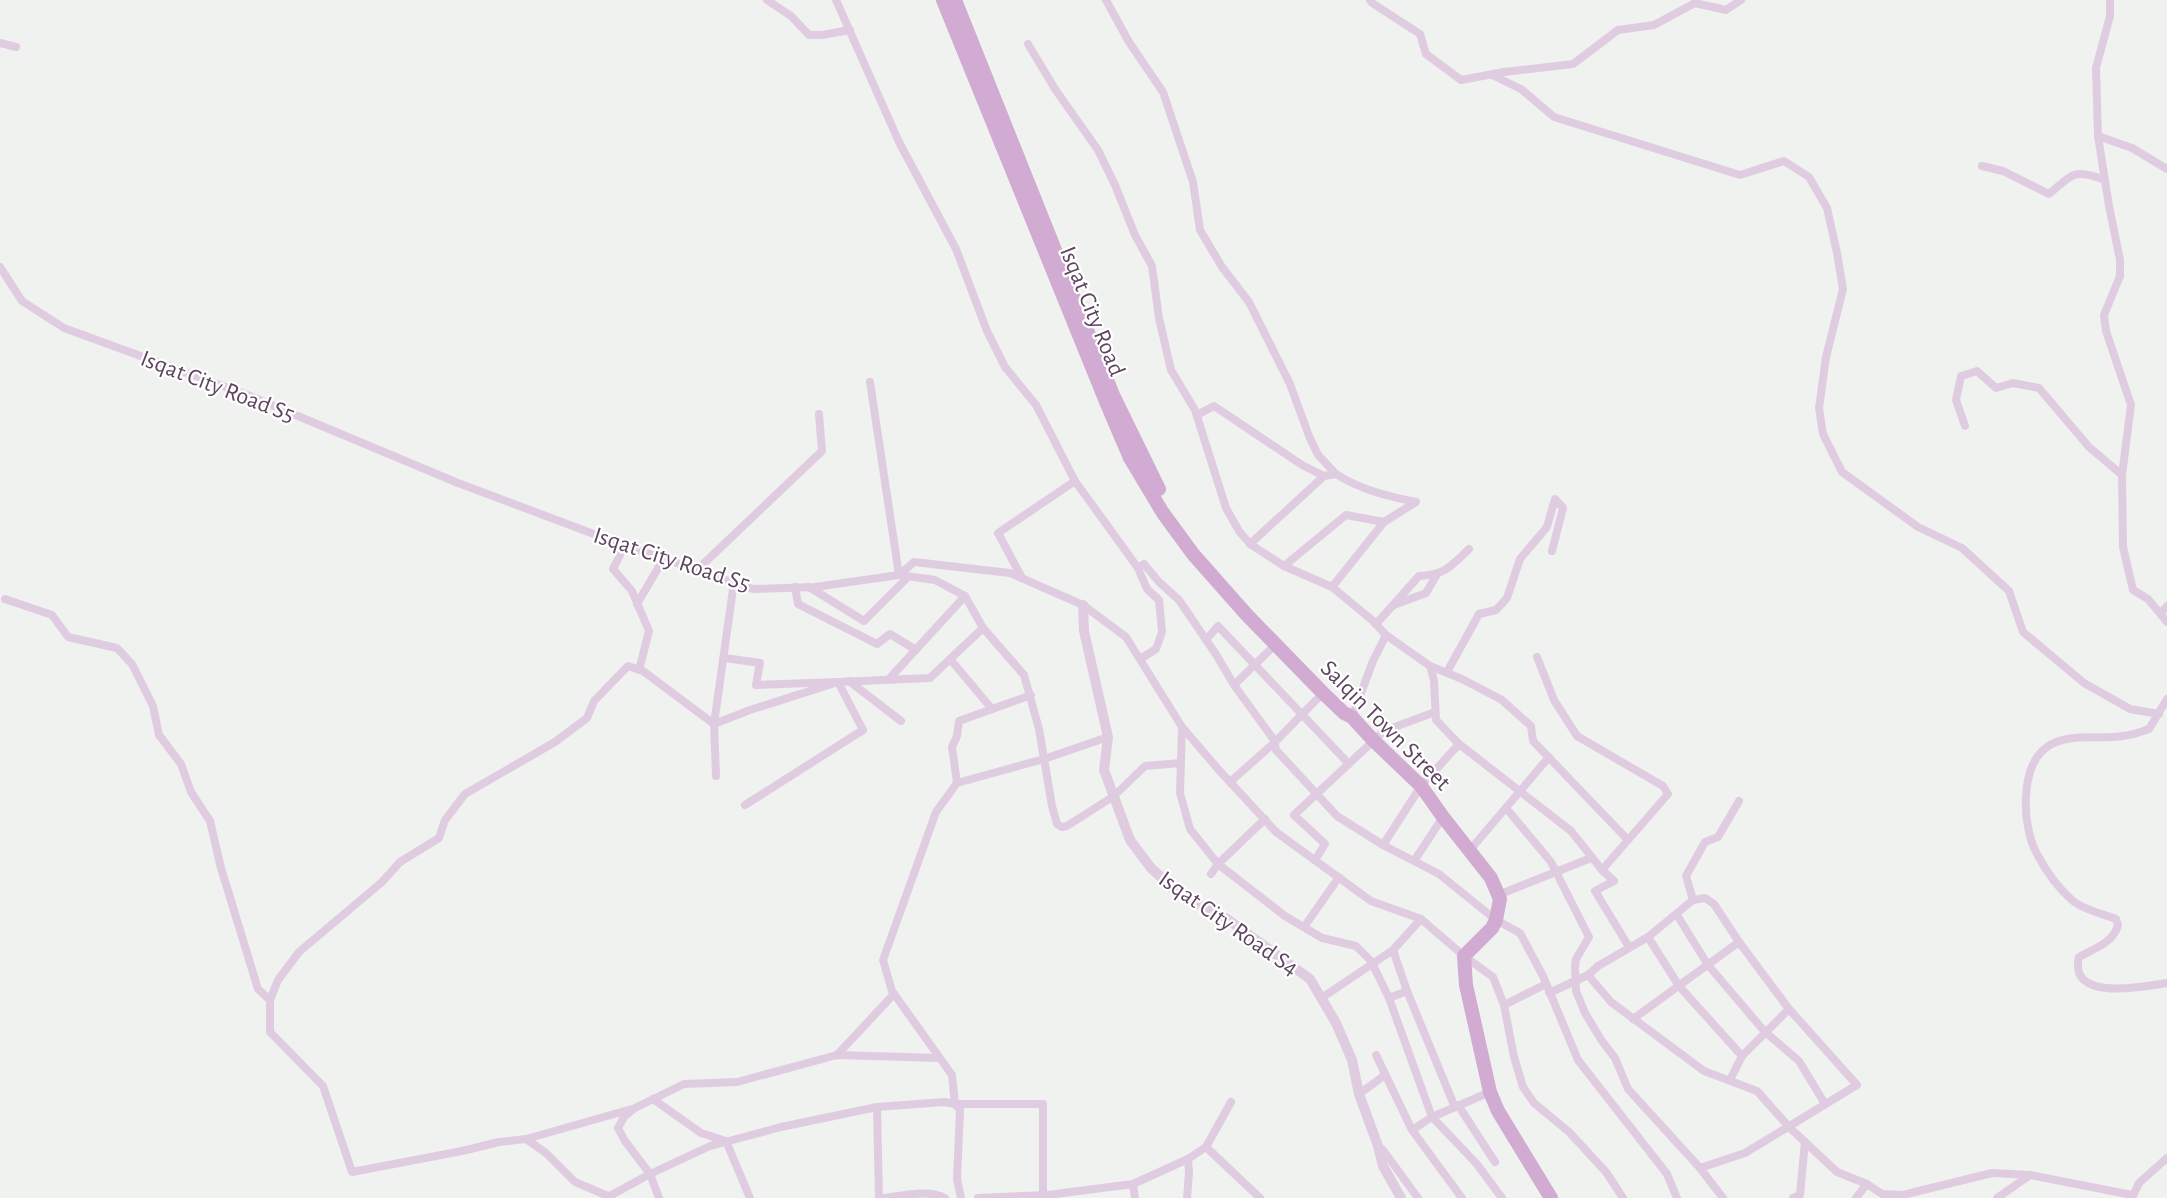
<svg xmlns="http://www.w3.org/2000/svg" width="2167" height="1198" font-family="'Alegreya Sans',sans-serif">
<style>
.lines{fill:none;stroke-linecap:round;stroke-linejoin:round}
.minor{stroke:#e0cce1;stroke-width:8}
.tertiary{stroke:#e0cce1;stroke-width:10}
.primary{stroke:#d1abd1;stroke-width:14}
.labels{text-anchor:middle;stroke-width:4.5;stroke-linejoin:round;paint-order:stroke}
.street-label{font-size:24px;fill:#5e455f;stroke:#fff}
</style>
<rect width="100%" height="100%" fill="#f0f2ef"/>
<g class="lines">
<g class="minor">
<path d="M767 0 791 16 809 35H822L850 30"/>
<path d="M836 0 899 142 956 249 987 331 1005 367 1036 405 1075 481 1138 568 1147 589 1159 600 1162 632 1156 649 1140 659"/>
<path d="M1106 0 1129 42 1163 92 1193 182 1200 230 1222 267 1249 302 1290 384 1309 436 1318 455 1336 474"/>
<path d="M1370 0 1372 3 1420 34 1426 54 1461 80 1504 72 1573 64 1618 30 1654 25 1695 3 1726 10 1741 0"/>
<path d="M2110 0V16L2096 68 2098 136 2109 206 2120 260V276L2104 315 2106 331 2131 405 2122 475 2123 547 2133 590 2148 599 2167 622"/>
<path d="M0 43 16 47"/>
<path d="M1028 44 1055 89 1098 150 1115 185 1135 235 1152 266 1159 318 1171 370 1195 410 1226 508 1239 531 1250 544 1284 566 1332 587 1372 620 1386 635 1430 666 1434 680 1436 720 1459 744 1571 831 1602 870 1668 794 1663 786 1577 736 1554 700 1537 657"/>
<path d="M1492 75 1521 89 1554 117 1740 175 1784 161 1809 177 1827 208 1837 253 1843 289 1826 357 1819 408 1823 434 1842 472 1918 527 1962 548 2009 591 2023 632 2084 683 2130 709 2159 714"/>
<path d="M2098 136 2132 148 2167 169"/>
<path d="M1982 166 2003 171 2049 194C2073 174 2074 168 2105 180"/>
<path d="M0 267 22 301 64 328 250 396 458 483 615 542 753 589 815 587 899 575 914 562 1010 573 1083 605 1126 637 1182 727 1218 769 1276 832 1371 901 1421 919 1464 956 1493 977 1504 1005 1514 1057 1523 1087 1534 1103 1569 1132 1606 1172 1623 1198"/>
<path d="M870 382 899 575 935 580 965 596 983 628 1024 675 1039 729 1052 806 1057 824 1062 827 1067 826 1114 796 1145 766 1181 763"/>
<path d="M1197 415 1214 406 1302 465 1324 476 1336 474C1361 490 1387 496 1416 502L1384 522 1346 515 1284 566"/>
<path d="M1965 426 1956 400 1961 376 1977 371 1996 388 2013 383 2039 388 2089 447 2122 475"/>
<path d="M1250 544 1324 476"/>
<path d="M625 545 613 569 632 591 649 631 639 670"/>
<path d="M1138 568 1144 564 1159 582 1179 600 1217 656 1234 685 1274 740 1276 750 1337 816 1383 845 1439 874 1496 920 1520 933 1543 976 1578 1060 1667 1174 1677 1198"/>
<path d="M698 569 822 451 819 414"/>
<path d="M1022 578 998 533 1075 481"/>
<path d="M795 587 798 604 877 644 890 634 916 650"/>
<path d="M809 587 864 621 908 577"/>
<path d="M1332 587 1384 522"/>
<path d="M5 599 52 615 68 637 117 648 132 664 153 706 159 735 181 764 191 792 210 821 221 868 258 989 270 1000V1032L323 1086 352 1172 462 1151 499 1142 526 1139 546 1153 575 1182 608 1196"/>
<path d="M637 604 664 558"/>
<path d="M1394 605 1426 593 1436 576"/>
<path d="M2161 613 2167 606"/>
<path d="M1376 624 1419 576C1445 575 1450 567 1469 549"/>
<path d="M1206 640 1218 626 1349 764"/>
<path d="M725 658 760 663 756 685 838 682 863 730 745 805"/>
<path d="M950 659 992 709"/>
<path d="M1430 666 1462 679 1502 700 1531 726 1533 741 1628 840"/>
<path d="M1447 672 1479 614 1496 610 1507 598 1520 559 1547 527 1555 499 1563 508 1552 551"/>
<path d="M889 679 965 596"/>
<path d="M849 681 901 721"/>
<path d="M1234 685 1276 644"/>
<path d="M2167 699 2149 729C2141 732 2132 735 2123 736 2099 740 2067 732 2047 747 2019 767 2022 827 2037 854 2046 871 2059 889 2073 901 2084 910 2103 914 2116 919L2118 925C2114 942 2094 949 2079 957 2068 1002 2142 987 2167 983"/>
<path d="M1352 717 1373 661 1386 635"/>
<path d="M1182 727 1180 793 1190 829 1218 864 1285 916 1322 938 1356 946 1371 961 1389 998 1432 1117 1476 1163 1502 1198"/>
<path d="M716 776 714 724 734 582"/>
<path d="M1230 782 1274 743 1323 693"/>
<path d="M957 783 952 747 957 736 959 721 1031 695"/>
<path d="M1506 808 1551 862 1589 937 1576 959 1575 967 1576 991 1585 1013 1602 1041 1615 1058 1628 1089 1700 1168 1723 1198"/>
<path d="M1383 845 1421 786 1459 744"/>
<path d="M1470 850 1549 757"/>
<path d="M1315 860 1325 844 1294 815 1384 731 1435 712"/>
<path d="M1414 861 1443 817"/>
<path d="M1602 870 1614 881 1595 891 1629 947"/>
<path d="M1211 874 1218 864 1265 819"/>
<path d="M1498 895 1591 858"/>
<path d="M1693 900 1705 898 1714 904 1739 942 1789 1009 1857 1085 1745 1153 1700 1168"/>
<path d="M1677 915 1708 965 1765 1032 1799 1061 1825 1104"/>
<path d="M1304 927 1339 877"/>
<path d="M1648 937 1679 986 1742 1056"/>
<path d="M1393 950 1407 991 1454 1105H1458L1495 1162"/>
<path d="M1588 975 1611 1002 1704 1071 1757 1091 1789 1127 1837 1172 1867 1184 1882 1194 1903 1195 1992 1173 2030 1175 2132 1195"/>
<path d="M1549 993 1588 975 1598 966 1648 937 1693 900 1686 876 1705 842 1718 837 1739 801"/>
<path d="M1323 997 1393 950 1421 919"/>
<path d="M1389 998 1407 991"/>
<path d="M270 1000 278 980 299 952 382 882 400 862 439 838 445 820 465 794 555 742 587 718 594 701 628 666 643 671 714 724 750 710 838 682 930 678 983 628"/>
<path d="M1504 1005 1546 984"/>
<path d="M1633 1019 1739 942"/>
<path d="M837 1055 894 994"/>
<path d="M1376 1055 1412 1130 1462 1198"/>
<path d="M1730 1080 1742 1056 1789 1009"/>
<path d="M1359 1094 1385 1075"/>
<path d="M653 1099 701 1133 726 1141 750 1198"/>
<path d="M877 1107 879 1198"/>
<path d="M1412 1130 1432 1117 1490 1092"/>
<path d="M526 1139 632 1109"/>
<path d="M1378 1146 1383 1150 1418 1198"/>
<path d="M1206 1147 1260 1198"/>
<path d="M1133 1184 1135 1198"/>
<path d="M1043 1195V1104H955L952 1075 892 991 883 960 936 812 957 783 1044 759 1108 737"/>
<path d="M606 1198 650 1174 710 1146 781 1127 877 1107 944 1102 955 1104 960 1110 957 1179 961 1198"/>
<path d="M659 1198 650 1174 625 1141 618 1128 624 1117 635 1108 684 1084 737 1082 837 1055 939 1058"/>
<path d="M884 1198C902 1196 928 1189 945 1198"/>
<path d="M978 1198 1048 1195 1133 1184 1188 1159 1206 1147 1231 1102"/>
<path d="M1187 1198 1189 1173 1188 1159"/>
<path d="M1793 1198 1800 1195 1805 1142"/>
<path d="M1856 1198 1867 1184"/>
<path d="M1997 1198 2030 1175"/>
<path d="M2132 1198 2139 1183 2167 1158"/>
</g>
<path class="tertiary" d="M1083 605 1084 631 1108 737 1104 770 1130 840 1151 868 1178 893 1227 919 1310 979 1336 1023 1352 1060 1359 1094 1378 1146 1383 1166 1401 1198"/>
<g class="primary">
<path d="M943 0 1107 404 1130 458 1163 513 1193 554 1246 614 1323 693 1344 713 1352 717 1373 740 1421 786 1443 817 1491 878 1500 899 1496 920 1492 928 1464 956 1466 985 1490 1092 1498 1111 1551 1198"/>
<path d="M955 0 1113 395 1159 489"/>
</g>
</g>
<g class="labels">
<g class="street-label">
<text transform="translate(1093 311) rotate(68)" y="8">Isqat City Road</text>
<text transform="translate(218 386) rotate(21)" y="8">Isqat City Road S5</text>
<text transform="translate(672 559) rotate(18)" y="8">Isqat City Road S5</text>
<text transform="translate(1386 725) rotate(45)" y="8">Salqin Town Street</text>
<text transform="translate(1229 923) rotate(35)" y="8">Isqat City Road S4</text>
</g>
</g>
</svg>
